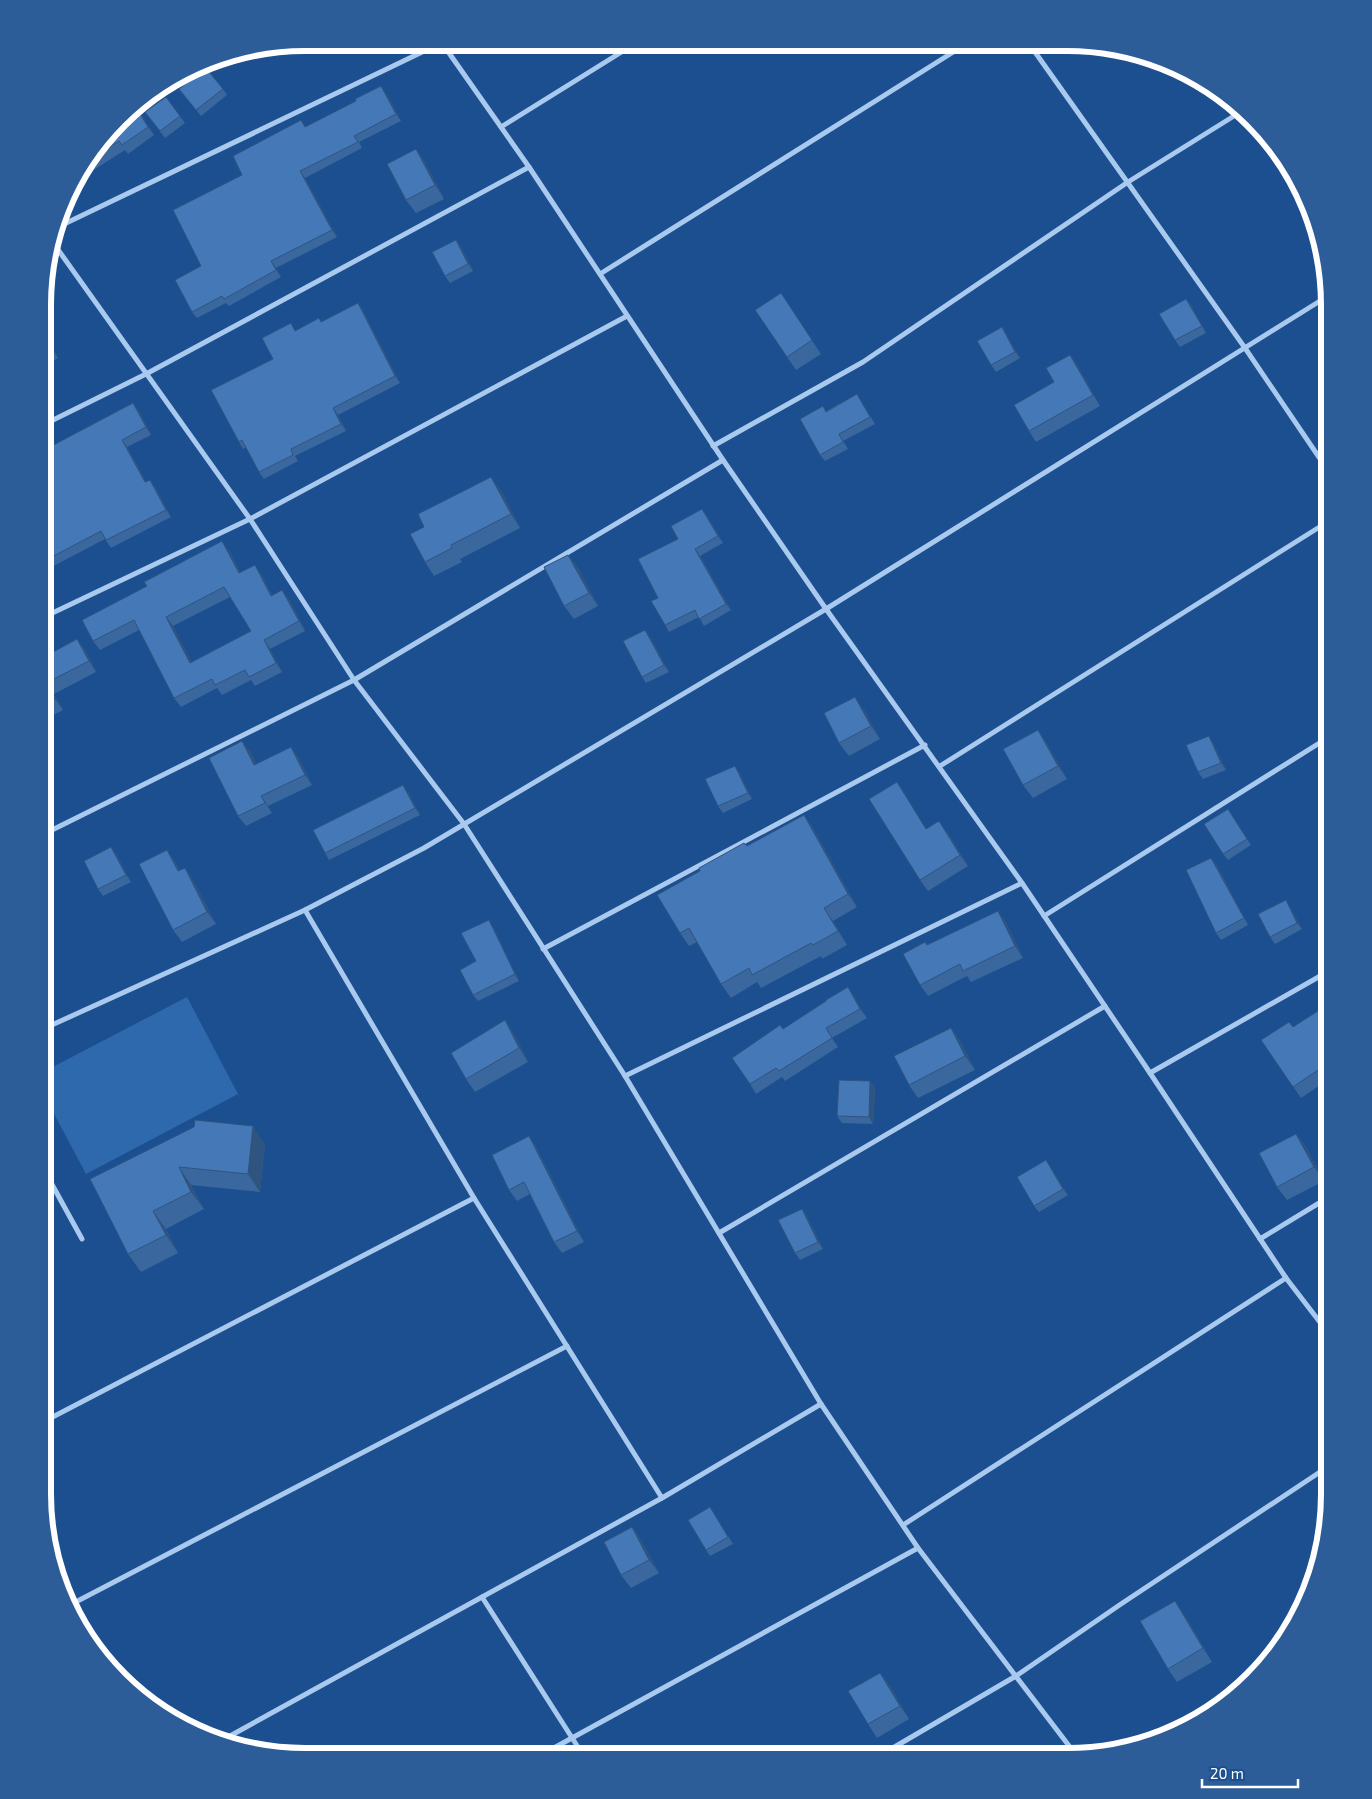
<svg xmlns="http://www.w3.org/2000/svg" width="1372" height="1799" font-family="'Exo 2',sans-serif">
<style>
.green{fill:#2e69ad}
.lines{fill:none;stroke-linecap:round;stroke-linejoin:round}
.minor{stroke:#a9c9ee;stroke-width:5}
.wall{fill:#3a679d;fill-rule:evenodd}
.shaded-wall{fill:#305480}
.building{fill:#4478b7;stroke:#305480;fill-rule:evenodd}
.rim{fill:none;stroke:#fff;stroke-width:6}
</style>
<rect width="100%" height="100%" fill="#1b4f8f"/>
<path class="green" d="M187 997 238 1094 86 1174 43 1093V1072Z"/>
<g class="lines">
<g class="minor">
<path d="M442 43 529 167 723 460 826 609 1022 883 1150 1073 1286 1278 1329 1334"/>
<path d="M1030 45 1245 348 1329 472"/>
<path d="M501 127 636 43"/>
<path d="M60 226 441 43"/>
<path d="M54 244 250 519 354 680 464 824 625 1076 821 1404 918 1548 1076 1755"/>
<path d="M600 274 966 44"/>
<path d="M45 424 146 374 529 167"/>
<path d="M713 446 863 362 1128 182 1242 111"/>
<path d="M44 617 250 519 627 316"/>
<path d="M940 766 1329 521"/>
<path d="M44 834 354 680 723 460"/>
<path d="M305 910 474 1198 662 1498"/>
<path d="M1044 916 1329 737"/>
<path d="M543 949 925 745"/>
<path d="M43 1029 305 910 424 848 826 609 1328 296"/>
<path d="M1150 1073 1329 971"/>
<path d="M625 1076 1022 883"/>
<path d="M43 1168 82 1239"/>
<path d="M719 1233 1105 1006"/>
<path d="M1260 1239 1329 1197"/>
<path d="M43 1422 474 1198"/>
<path d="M903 1525 1286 1278"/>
<path d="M482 1597 583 1755"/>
<path d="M68 1606 567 1346"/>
<path d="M219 1742 662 1498 821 1404"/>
<path d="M541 1755 918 1548"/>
<path d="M879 1756 1016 1676 1121 1604 1329 1466"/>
</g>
</g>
<g class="wall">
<path d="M381 86 386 93 401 121 359 142 362 148 305 178 337 237 276 268 281 277 229 306 226 303 197 318 192 312 201 266 242 175 306 127 356 101Z"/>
<path d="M179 89H223L227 95 201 116Z"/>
<path d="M166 97 185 123 165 138 145 112Z"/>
<path d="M136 106 154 135 128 154 125 150 75 182 78 174 132 108Z"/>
<path d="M416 149 425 162 444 199 416 213 406 200Z"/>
<path d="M456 240 461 247 473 271 450 283 445 276Z"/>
<path d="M1186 299 1191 305 1206 333 1180 347 1175 340Z"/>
<path d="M358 303 362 309 400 383 338 415 346 431 295 456 298 461 264 479 259 472 246 447 243 449 239 442 273 359 296 330 322 322Z"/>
<path d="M790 307 821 354 796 370 787 357Z"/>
<path d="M1002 327 1006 334 1020 358 996 372 991 365Z"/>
<path d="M45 333 58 358 45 365Z"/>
<path d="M1070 355 1077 365 1100 406 1036 442 1029 431 1054 382Z"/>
<path d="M857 394 875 424 843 441 848 449 825 461 820 455 826 411Z"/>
<path d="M133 403 139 411 151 435 127 447 146 482 155 487 171 517 111 548 105 539 44 571V450Z"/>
<path d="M501 490 520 528 460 559 462 562 434 576 425 562Z"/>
<path d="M707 516 723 543 700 556 731 610 704 626 699 617 669 632 665 625 658 598Z"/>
<path d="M229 550 240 572 261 574 272 595 289 599 305 631 270 649 282 672 255 686 251 680 222 695 217 688 181 707 174 698 139 630 100 650 93 641ZM230 597 251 631 191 662 173 626Z"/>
<path d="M568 555 578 568 598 606 574 619 564 606Z"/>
<path d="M645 630 650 637 669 672 646 683 642 677Z"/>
<path d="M77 639 85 650 96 672 54 694 63 710 44 720V657Z"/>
<path d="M864 710 880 739 849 756 839 743Z"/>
<path d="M1038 730 1047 744 1067 779 1033 798 1023 785Z"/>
<path d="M1213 743 1226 770 1203 779 1198 772Z"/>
<path d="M250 751 256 764 298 757 312 785 268 806 272 813 246 826 238 816Z"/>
<path d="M739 772 752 799 723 813 718 806Z"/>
<path d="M897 782 905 794 926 829 947 832 968 866 928 891 920 880Z"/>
<path d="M408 792 420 815 329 860 325 853Z"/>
<path d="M804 815 813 828 857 907 833 921 847 945 822 959 821 956 761 988 757 982 731 998 721 984 697 942 689 946 680 933 747 846Z"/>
<path d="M1232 816 1251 845 1228 860 1223 854Z"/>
<path d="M167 850 175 862 180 871 185 868 193 880 216 924 182 942 173 930Z"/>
<path d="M116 854 131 882 103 896 98 889Z"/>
<path d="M1211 858 1216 864 1248 925 1221 940 1216 933Z"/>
<path d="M1290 907 1302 929 1275 944 1270 937Z"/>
<path d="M1006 922 1023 958 971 982 967 976 928 996 920 985 927 944Z"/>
<path d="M493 927 519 981 478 1001 473 995 476 961Z"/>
<path d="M848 987 854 997 867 1018 832 1038 838 1047 785 1081 782 1077 756 1094 750 1084 783 1029Z"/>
<path d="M1329 1004V1079L1301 1098 1261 1040 1293 1027Z"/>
<path d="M505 1020 514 1034 528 1062 475 1092 466 1079Z"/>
<path d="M951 1028 960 1041 975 1070 918 1098 909 1085Z"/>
<path d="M870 1081 875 1088 873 1124 842 1123 837 1116Z"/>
<path d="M1296 1134 1306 1147 1324 1181 1287 1200 1277 1187Z"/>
<path d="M529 1136 536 1147 584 1242 562 1253 554 1242 530 1194 517 1201 509 1190Z"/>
<path d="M265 1144 260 1192 191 1185 204 1209 166 1229 178 1253 141 1272 128 1254 90 1179Z"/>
<path d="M1046 1160 1068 1195 1039 1212 1034 1206Z"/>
<path d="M802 1209 806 1215 823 1249 800 1260 795 1253Z"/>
<path d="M710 1507 733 1544 710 1556 706 1550Z"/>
<path d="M632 1527 641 1540 659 1573 631 1588 621 1575Z"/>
<path d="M1184 1614 1212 1662 1177 1682 1168 1669Z"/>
<path d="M880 1673 890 1686 909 1719 877 1738 868 1724Z"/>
</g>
<g class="shaded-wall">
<path d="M381 86 386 93 401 121 396 114Z"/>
<path d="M135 106H136L154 135 148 127Z"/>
<path d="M416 149 425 162 444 199 435 185Z"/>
<path d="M300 171 305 178 337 237 332 230Z"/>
<path d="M456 240 461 247 473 271 468 264Z"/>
<path d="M271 261 276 268 281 277 276 270Z"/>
<path d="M1186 299 1191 305 1206 333 1202 326Z"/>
<path d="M358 303 362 309 400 383 395 376Z"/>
<path d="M1002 327 1006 334 1020 358 1015 352Z"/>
<path d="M45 333 58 358 53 352 45 335Z"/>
<path d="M1070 355 1077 365 1100 406 1093 395Z"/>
<path d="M133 403 139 411 151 435 146 427Z"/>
<path d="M333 408 338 415 346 431 341 424Z"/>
<path d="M122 440 127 447 150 490 145 482Z"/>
<path d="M491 477 501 490 520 528 511 514Z"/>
<path d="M150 480 155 487 171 517 166 510Z"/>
<path d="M702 509 707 516 723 543 718 536Z"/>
<path d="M222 541 229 550 246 582 239 573Z"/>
<path d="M695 549 700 556 731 610 726 604Z"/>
<path d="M568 555 578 568 598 606 589 593Z"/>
<path d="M255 565 261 574 277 605 271 596Z"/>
<path d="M282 590 289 599 305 631 299 621Z"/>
<path d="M166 617 173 626 197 672 190 663Z"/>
<path d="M645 630 650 637 669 672 664 665Z"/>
<path d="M77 639 85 650 96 672 89 661Z"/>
<path d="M264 640 270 649 282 672 276 663Z"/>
<path d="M46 683 54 694 63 710 55 699Z"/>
<path d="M855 697 864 710 880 739 871 726Z"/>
<path d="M1038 730 1047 744 1067 779 1058 766Z"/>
<path d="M1209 736 1213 743 1226 770 1221 763Z"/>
<path d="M242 741 250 751 262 775 254 765Z"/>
<path d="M291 747 298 757 312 785 305 775Z"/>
<path d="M735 766 739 772 752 799 748 793Z"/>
<path d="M897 782 905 794 933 840 926 829Z"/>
<path d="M403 785 408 792 420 815 415 808Z"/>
<path d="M261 796 268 806 272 813 265 803Z"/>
<path d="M804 815 813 828 857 907 848 894Z"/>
<path d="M939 821 947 832 968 866 960 855Z"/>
<path d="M111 847 116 854 131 882 126 875Z"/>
<path d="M167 850 175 862 187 884 178 871Z"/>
<path d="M1211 858 1216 864 1248 925 1244 918Z"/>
<path d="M185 868 193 880 216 924 207 912Z"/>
<path d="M1286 900 1290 907 1302 929 1297 923Z"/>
<path d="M824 908 833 921 847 945 838 931Z"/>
<path d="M998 911 1006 922 1023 958 1015 946Z"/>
<path d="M489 920 493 927 519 981 515 974Z"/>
<path d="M848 987 854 997 867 1018 860 1009Z"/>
<path d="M505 1020 514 1034 528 1062 519 1048Z"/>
<path d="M951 1028 960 1041 975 1070 965 1056Z"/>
<path d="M870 1081 875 1088 873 1124 869 1117Z"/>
<path d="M253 1126 265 1144 260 1192 248 1174Z"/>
<path d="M1296 1134 1306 1147 1324 1181 1314 1167Z"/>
<path d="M529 1136 536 1147 584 1242 577 1231Z"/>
<path d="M1046 1160 1051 1167 1068 1195 1063 1189Z"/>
<path d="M179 1167 191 1185 204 1209 191 1192Z"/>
<path d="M802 1209 806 1215 823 1249 818 1242Z"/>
<path d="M153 1211 166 1229 178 1253 166 1235Z"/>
<path d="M632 1527 641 1540 659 1573 649 1560Z"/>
<path d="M1175 1601 1184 1614 1212 1662 1203 1648Z"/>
<path d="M880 1673 890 1686 909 1719 900 1706Z"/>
</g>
<g class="building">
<path d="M206 68 223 89 196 110 179 89Z"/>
<path d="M381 86 396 114 354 136 358 142 300 171 332 230 271 261 276 270 224 299 222 296 192 312 175 280 201 266 173 210 242 175 233 156 301 120 305 127 356 101 355 99Z"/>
<path d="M166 97 180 116 160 131 145 112Z"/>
<path d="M135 106 148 127 122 145 119 141 89 161 132 108Z"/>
<path d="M416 149 435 185 406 200 387 164Z"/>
<path d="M456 240 468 264 445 276 432 252Z"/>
<path d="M781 293 812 340 787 357 755 310Z"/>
<path d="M1186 299 1202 326 1175 340 1159 314Z"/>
<path d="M358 303 395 376 333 408 341 424 291 449 293 455 259 472 242 440 239 442 211 390 273 359 262 338 291 323 295 331 319 318 321 322Z"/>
<path d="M1002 327 1015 352 991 365 977 341Z"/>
<path d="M45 335 53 352 45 356Z"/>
<path d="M1070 355 1093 395 1029 431 1014 405 1054 382 1046 368Z"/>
<path d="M857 394 870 417 839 434 843 442 820 455 800 419 823 406 826 412Z"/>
<path d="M133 403 146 427 122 440 145 482 150 480 166 510 106 540 101 531 44 561V450Z"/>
<path d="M491 477 511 514 451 545 452 548 425 562 410 534 424 527 418 514Z"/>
<path d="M702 509 718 536 695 549 726 604 699 619 695 610 665 625 651 601 658 598 638 559 678 539 671 526Z"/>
<path d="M222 541 239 573 255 565 271 596 282 590 299 621 264 640 276 663 249 677 245 670 215 685 212 679 174 698 134 620 93 641 82 620 147 586 144 582ZM224 587 251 631 190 663 166 617Z"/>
<path d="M568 555 589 593 564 606 544 567Z"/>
<path d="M645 630 664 665 642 677 623 641Z"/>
<path d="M77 639 89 661 46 683 55 699 44 705V657Z"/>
<path d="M855 697 871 726 839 743 824 713Z"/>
<path d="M1038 730 1058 766 1023 785 1003 749Z"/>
<path d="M1209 736 1221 763 1198 772 1186 745Z"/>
<path d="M242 741 254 765 291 747 305 775 261 796 265 803 238 816 209 758Z"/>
<path d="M735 766 748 793 718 806 705 779Z"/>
<path d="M897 782 926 829 939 821 960 855 920 880 869 799Z"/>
<path d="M403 785 415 808 325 853 313 830Z"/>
<path d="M1228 809 1247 839 1223 854 1204 824Z"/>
<path d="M804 815 848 894 824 908 838 931 813 945 811 943 752 975 749 968 721 984 689 928 680 933 657 895 700 871 699 868 744 843 747 846Z"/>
<path d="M111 847 126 875 98 889 84 861Z"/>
<path d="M167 850 178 871 185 868 207 912 173 930 139 864Z"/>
<path d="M1211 858 1244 918 1216 933 1186 870Z"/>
<path d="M1286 900 1297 923 1270 937 1258 914Z"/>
<path d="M998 911 1015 946 963 971 960 964 920 985 903 954 925 942 927 945Z"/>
<path d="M489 920 515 974 473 995 460 970 476 961 461 933Z"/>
<path d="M848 987 860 1009 826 1028 832 1038 779 1071 776 1068 750 1084 732 1058 780 1025 783 1029 826 1001V1000Z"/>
<path d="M1329 1004V1067L1327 1064 1293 1087 1261 1040 1289 1022 1293 1027Z"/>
<path d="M505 1020 519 1048 466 1079 451 1053Z"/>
<path d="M951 1028 965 1056 909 1085 894 1056Z"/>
<path d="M839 1080 870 1081 869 1117 837 1116Z"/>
<path d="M195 1120 253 1126 248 1174 179 1167 191 1192 153 1211 166 1235 128 1254 90 1179 194 1127Z"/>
<path d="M1296 1134 1314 1167 1277 1187 1259 1153Z"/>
<path d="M529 1136 577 1231 554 1242 524 1182 509 1190 492 1155Z"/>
<path d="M1046 1160 1063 1189 1034 1206 1017 1177Z"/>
<path d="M802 1209 818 1242 795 1253 778 1220Z"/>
<path d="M710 1507 728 1537 706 1550 688 1520Z"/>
<path d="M632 1527 649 1560 621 1575 604 1542Z"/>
<path d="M1175 1601 1203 1648 1168 1669 1140 1621Z"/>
<path d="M880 1673 900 1706 868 1724 848 1691Z"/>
</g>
<path d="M0 0H1372V1799H0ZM305 51H1067A254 254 0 0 1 1321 305V1494A254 254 0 0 1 1067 1748H305A254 254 0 0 1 51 1494V305A254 254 0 0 1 305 51Z" fill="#2d5d98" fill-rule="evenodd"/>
<path class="rim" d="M305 51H1067A254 254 0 0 1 1321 305V1494A254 254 0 0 1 1067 1748H305A254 254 0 0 1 51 1494V305A254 254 0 0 1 305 51Z"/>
<path d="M1202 1779v8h96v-8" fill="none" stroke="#ffffff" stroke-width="2.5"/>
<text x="1210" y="1779" font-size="15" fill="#ffffff" stroke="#1b4f8f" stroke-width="4" paint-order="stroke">20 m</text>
</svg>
